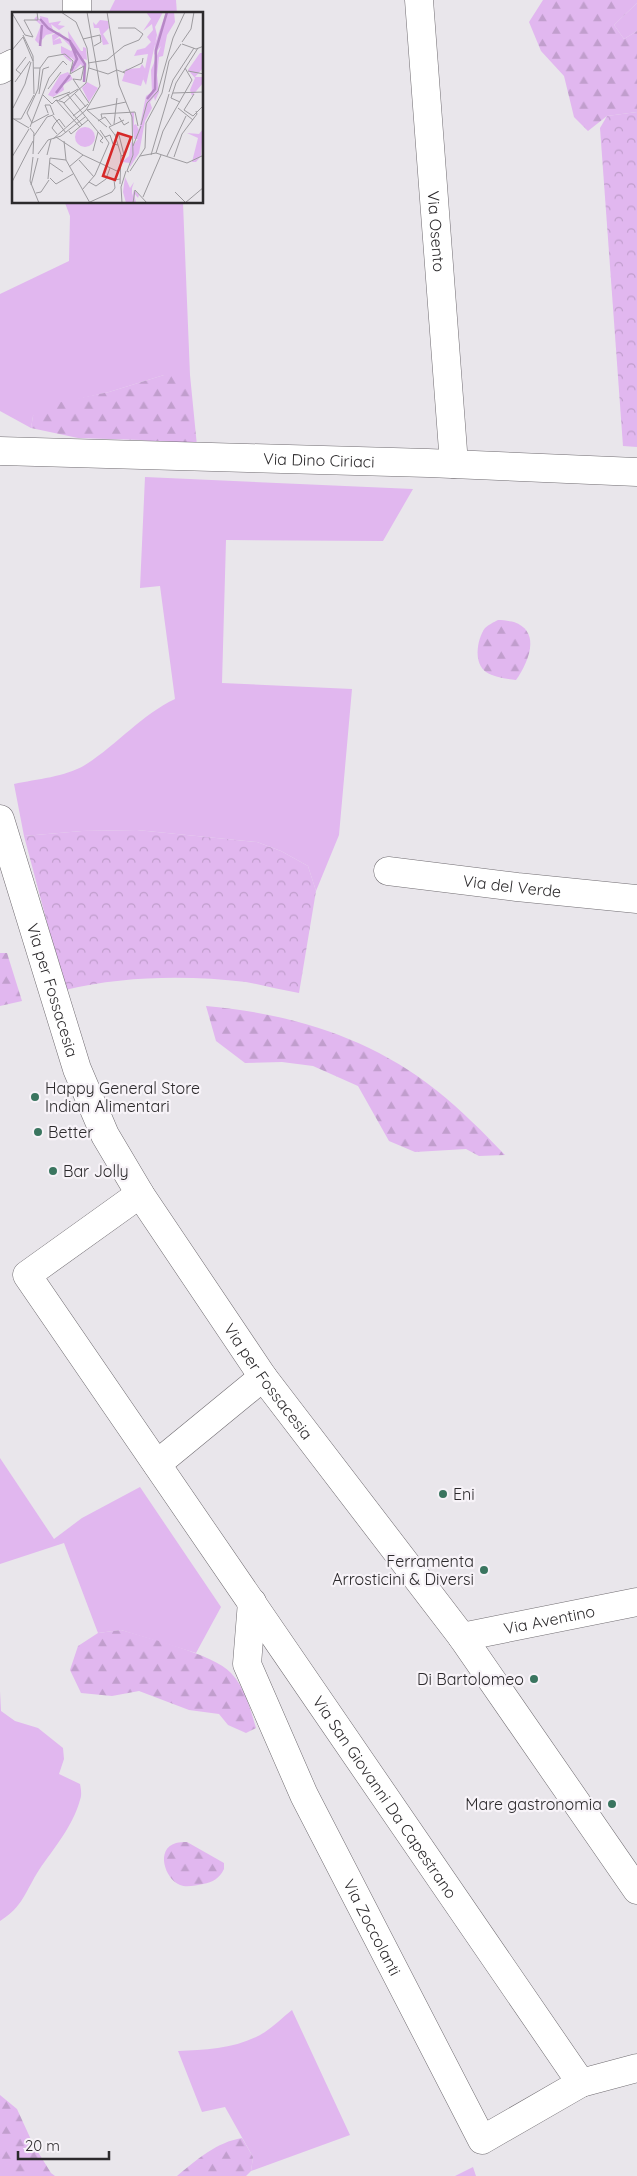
<svg xmlns="http://www.w3.org/2000/svg" width="637" height="2176" font-family="Quicksand,sans-serif">
<style>
.green{fill:#e1b7ef}
.forest{fill:url(#forest-firs)}
.park{fill:url(#park-crowns)}
.lines{fill:none;stroke-linecap:round;stroke-linejoin:round}
.minor-casing{stroke:#706c71;stroke-width:29}
.tertiary-casing{stroke:#706c71;stroke-width:29}
.minor{stroke:#fff;stroke-width:28}
.tertiary{stroke:#fff;stroke-width:28}
.poi-dot{fill:#3a755f;stroke:#f7f3f8;stroke-width:2}
.labels{text-anchor:middle;stroke-width:4.5;stroke-linejoin:round;paint-order:stroke}
.street-label{font-size:16px;fill:#2c2a2c;stroke:#f7f3f8}
.poi-label{font-size:16px;fill:#2c2a2c;stroke:#f7f3f8;text-anchor:start}
.inset-river{fill:none;stroke:#b688c6;stroke-width:2.5}
.inset-road{fill:none;stroke:#9d9b9f;stroke-width:1}
.view{fill:#d62828;fill-opacity:0.15;stroke:#d62828;stroke-width:2.5}
.inset-edge{fill:none;stroke:#2c2a2c;stroke-width:2.5}
</style>
<defs>
<pattern id="forest-firs" width="22" height="20" patternUnits="userSpaceOnUse" patternTransform="scale(1.25)"><rect width="22" height="20" fill="#e1b7ef"/><path d="M5 1l3.5 6h-7zM16 11l3.5 6h-7z" fill="#c19ecd"/></pattern>
<pattern id="park-crowns" width="20" height="18" patternUnits="userSpaceOnUse" patternTransform="scale(1.25)"><rect width="20" height="18" fill="#e1b7ef"/><path d="M2 6a3 3 0 1 1 6 0M12 15a3 3 0 1 1 6 0" fill="none" stroke="#c19ecd"/></pattern>
</defs>
<rect width="100%" height="100%" fill="#e9e6eb"/>
<g class="green">
<path d="M115 0H176L177 14H108Z"/>
<path d="M637 3V31L624 39 614 25Z"/>
<path d="M65 203H183L190 375H164L109 392 78 399 33 416 31 428 0 411V294L69 261 70 216Z"/>
<path d="M145 477 413 489 383 541 226 540 222 683 352 689 339 835 316 891 308 866 281 851 257 842 137 830 82 831 24 836 14 784C37 779 65 777 85 765 117 745 141 715 175 699L160 586 140 588Z"/>
<path d="M0 1458 54 1539 82 1518 140 1487 221 1607 196 1653 121 1630 98 1633 64 1543 0 1564Z"/>
<path d="M0 1691 1 1711 15 1721 38 1728 63 1748 64 1759 59 1774 80 1784C81 1789 82 1795 80 1800 73 1826 54 1848 39 1870 26 1890 23 1907 0 1921Z"/>
<path d="M292 2010 350 2135 251 2171 253 2157 225 2107 202 2112 178 2051C207 2050 240 2048 265 2032 274 2026 283 2017 292 2010Z"/>
<path d="M473 2167 476 2176H455Z"/>
</g>
<g class="forest">
<path d="M543 0H637V3L614 25 624 39 637 31V112L607 116 588 131 574 117 564 76 541 51 529 22Z"/>
<path d="M164 375H190L197 446 141 440 78 438 31 428 33 416 46 405 109 392Z"/>
<path d="M498 620C503 620 509 621 514 622 542 632 528 663 516 680 506 679 494 677 486 672 473 663 477 639 485 628 488 625 494 622 498 620Z"/>
<path d="M0 953H7L22 1001 0 1006Z"/>
<path d="M206 1006C288 1013 370 1037 436 1090 461 1110 483 1132 505 1155L479 1156 466 1149 415 1152 389 1141 358 1086 313 1066 282 1062 245 1063 216 1041Z"/>
<path d="M121 1630C147 1638 214 1654 231 1673 245 1688 250 1708 256 1728L246 1733 228 1725 219 1714 189 1710 139 1691 112 1696 81 1693 70 1670 78 1646 98 1633Z"/>
<path d="M187 1842 224 1863V1869C219 1879 213 1882 203 1884 196 1885 187 1888 180 1885 165 1879 155 1849 176 1843 179 1842 184 1842 187 1842Z"/>
<path d="M0 2095 17 2109 33 2144 51 2173 55 2176H0Z"/>
<path d="M242 2138 253 2157 251 2171 246 2176H177C196 2160 217 2142 242 2138Z"/>
</g>
<g class="park">
<path d="M637 112V447L623 446 600 128 607 116Z"/>
<path d="M137 830 257 842 281 851 308 866 316 891 299 993C281 990 263 985 246 982 187 975 123 976 65 990L24 836 82 831Z"/>
</g>
<g class="lines">
<defs>
<g id="minor">
<path id="s1" d="M419 0 454 464"/>
<path d="M77 14V0"/>
<path d="M0 70 14 63"/>
<path id="s2" d="M388 871 517 887 637 899"/>
<path id="s3" d="M140 1194 27 1275 581 2083 637 2068"/>
<path d="M157 1464 263 1377"/>
<path id="s4" d="M252 1602 247 1664 304 1795 482 2140 581 2083"/>
<path id="s5" d="M462 1637 637 1602"/>
</g>
<g id="tertiary">
<path id="s6" d="M0 451 428 463 637 472"/>
<path id="s7" d="M0 819 77 1069 105 1135 140 1194 263 1377 462 1637 637 1890"/>
</g>
</defs>
<use href="#minor" class="minor-casing"/>
<use href="#tertiary" class="tertiary-casing"/>
<use href="#minor" class="minor"/>
<use href="#tertiary" class="tertiary"/>
</g>
<g class="poi-dot">
<circle cx="35" cy="1097" r="5"/>
<circle cx="38" cy="1132" r="5"/>
<circle cx="53" cy="1171" r="5"/>
<circle cx="443" cy="1494" r="5"/>
<circle cx="484" cy="1570" r="5"/>
<circle cx="534" cy="1679" r="5"/>
<circle cx="612" cy="1804" r="5"/>
</g>
<g class="labels">
<g class="street-label">
<text dy="6" stroke="none"><textPath href="#s1" startOffset="232">Via Osento</textPath></text>
<text dy="6" stroke="none"><textPath href="#s6" startOffset="319">Via Dino Ciriaci</textPath></text>
<text dy="6" stroke="none"><textPath href="#s2" startOffset="125">Via del Verde</textPath></text>
<text dy="6" stroke="none"><textPath href="#s7" startOffset="179">Via per Fossacesia</textPath></text>
<text dy="6" stroke="none"><textPath href="#s7" startOffset="629">Via per Fossacesia</textPath></text>
<text dy="6" stroke="none"><textPath href="#s5" startOffset="89">Via Aventino</textPath></text>
<text dy="6" stroke="none"><textPath href="#s3" startOffset="772">Via San Giovanni Da Capestrano</textPath></text>
<text dy="6" stroke="none"><textPath href="#s4" startOffset="354">Via Zoccolanti</textPath></text>
</g>
<g class="poi-label">
<text x="45" y="1094">Happy General Store<tspan x="45" dy="18">Indian Alimentari</tspan></text>
<text x="48" y="1138">Better</text>
<text x="63" y="1177">Bar Jolly</text>
<text x="453" y="1500">Eni</text>
<text x="474" y="1567" text-anchor="end">Ferramenta<tspan x="474" dy="18">Arrosticini &amp; Diversi</tspan></text>
<text x="524" y="1685" text-anchor="end">Di Bartolomeo</text>
<text x="602" y="1810" text-anchor="end">Mare gastronomia</text>
</g>
</g>
<g transform="translate(12 12)">
<rect width="191" height="191" fill="#e9e6eb"/>
<path d="M88 8 96 9 97 16 91 22 97 32 91 33 87 16H82L81 10 84 13ZM71 35 74 36 75 48 72 47 71 51 74 53 73 60 69 52 60 61 58 58 64 54H60L62 48 58 45 61 46 63 40 71 47ZM188 41H191V56L183 65H191V71L180 84 178 78 183 66 176 58ZM75 70 86 76 77 90 70 76ZM63 125a10 10 0 1 1 20 0a10 10 0 1 1-20 0Z" fill="#e1b7ef"/>
<path d="M134 0H151L143 15 145 23 134 73 131 67 136 42 122 44 125 38 133 36 139 30 135 25 141 18 140 12 131 19 139 7ZM154 0H162L163 10 155 23 151 44 147 45 145 63 147 80 143 89 142 85 138 90 140 96 133 109 127 141 118 155V151L110 150 117 144 119 130 122 132 126 127H122L119 100H122V113L124 112 127 118 134 84 140 80 139 58 149 34 142 43 143 32ZM25 4 29 11 28 4 36 6 37 11 49 9 46 13 53 14 47 18 39 12 42 21 34 23 30 28V19L27 27 30 35 23 28 29 13 22 7ZM56 19 69 39H74L70 47 63 41 61 46 57 45 60 49 59 50 55 47 49 41V34L59 39 61 37 48 24 41 29 48 26 50 31 41 33 40 23 47 20 57 29ZM191 117 189 144 184 150H180L186 126 175 121 187 122ZM113 165 118 176 122 170 120 176V184L122 178 127 183 126 186 122 181 124 191H114L111 180Z" fill="#e1b7ef"/>
<path d="M130 52 134 58 129 74 110 69 114 57 128 56Z" fill="#e1b7ef"/>
<path d="M56 60 61 67 51 73 52 78 41 85 36 83 48 63Z" fill="#e1b7ef"/>
<path class="inset-river" d="M28 7 36 16 58 29 65 47 59 59M59 31 73 52 72 70M28 34 30 13M44 81 58 63M135 87 143 77 144 38 155 0"/>
<path class="inset-road" d="M49 0 64 10 75 36 77 54 74 71 52 91M95 0 107 73 120 105 121 143 115 159 117 160M0 1 13 23M11 23 21 44 22 82M13 23 21 25 12 8H26L25 0M71 27 88 23 89 30 82 34M170 30 179 17 182 0M170 32 184 37 192 34M0 38 11 25 21 49M76 51 95 48 112 34 127 28 131 22 123 16H106M22 56H28L36 45 53 42 61 49 58 62 72 54 69 68 61 67 77 91M77 56 96 62 105 58 113 61M176 59 192 62M111 60 130 51 131 46M9 62 4 58 14 45M3 70 18 49M36 77 49 60M157 80 161 68 182 36M161 81 192 80M27 82 31 57 37 55M55 82 91 126 88 129 91 131M63 82 74 95M182 82 172 98 181 104 192 93M31 83 40 92 44 88 51 90 70 113M41 86 58 80M44 88 68 115M47 88 66 77M168 90 159 86 164 71 186 36M1 96 13 72 19 50M166 96 181 108M75 98 114 90M75 98 95 115M15 101 26 77 28 56M15 101 20 111 37 102M36 101 33 93H38L42 103M41 104 54 121M61 104 76 92M107 105 112 113 117 110M0 106 17 116M90 106 89 102 123 100 126 114M2 107H9L22 83M86 109 93 105 99 113M102 112 105 86M129 113 135 91 146 79 161 26 173 0M18 115 37 66 51 49 55 53M18 116 22 121 21 142M57 119 59 122 76 108M45 122 40 116 43 111 47 107 53 115M103 123H107L112 143 109 144M22 124 35 105 41 103M44 125 71 143 107 160M93 125 98 123 101 132 106 133M41 127 74 98 88 74 75 0M52 129 54 148 78 191M121 134 129 114M81 139 86 120M144 141 151 119 180 68 173 56M26 142 36 128 49 124 73 105M35 143 39 127M139 143 157 82M128 144 144 141 175 151 192 143M155 144 174 104M0 145 17 117M21 145 18 169 27 191M162 145 170 122 185 102 184 99M67 148 82 165M38 151 51 160M57 155 71 143M118 159 133 136 134 111 150 81 157 49 169 32M38 166 44 172 61 162M36 167 38 146 54 148M0 170 21 129M77 170 84 174 94 167 98 156M108 172 109 143 103 123 97 115 112 108M19 173 26 146M70 178 83 163 97 131 88 118M163 180 174 191M24 181 29 180 37 168M131 185 149 143M78 190 100 180 103 176 102 168 108 167M110 191 109 175 114 159M121 191 123 178 135 191M173 191 192 175"/>
<path class="view" d="M106 121 119 125 103 168 91 164Z"/>
<rect width="191" height="191" class="inset-edge"/>
</g>
<path d="M18 2151v8h91v-8" fill="none" stroke="#2c2a2c" stroke-width="2.5"/>
<text x="25" y="2151" font-size="15" fill="#2c2a2c" stroke="#f7f3f8" stroke-width="4" paint-order="stroke">20 m</text>
</svg>
